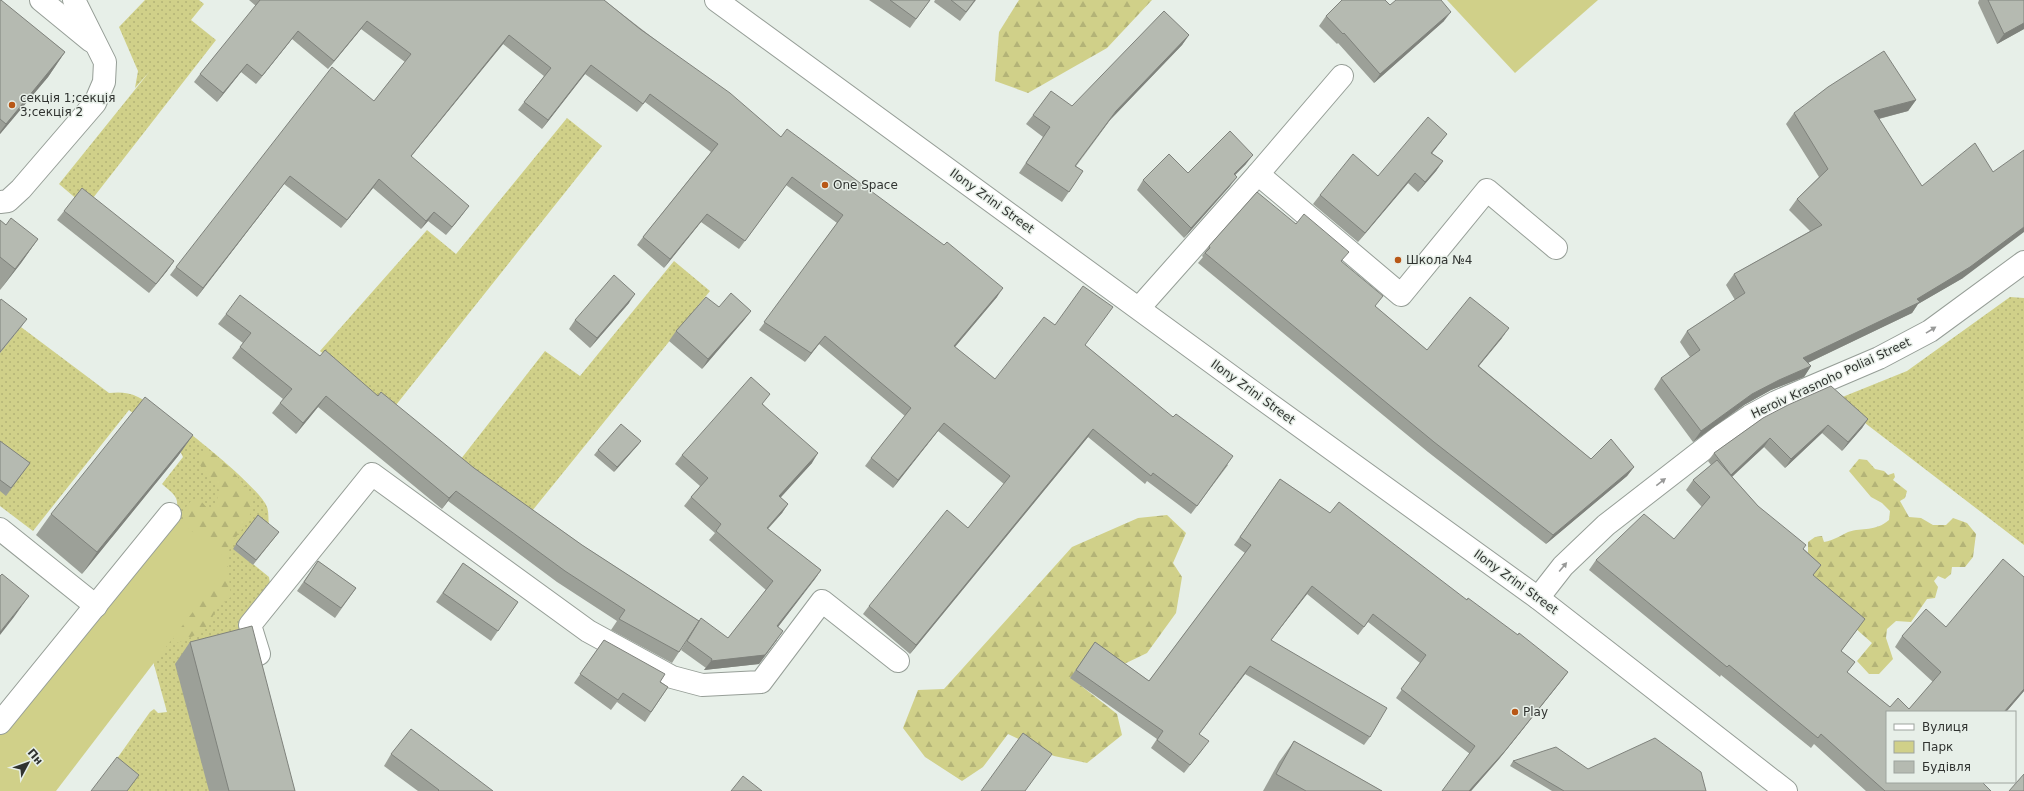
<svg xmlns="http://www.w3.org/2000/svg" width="2024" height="791" font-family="'DejaVu Sans',sans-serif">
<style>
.grass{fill:url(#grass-dots)}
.forest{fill:url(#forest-firs)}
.park{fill:#d0d089}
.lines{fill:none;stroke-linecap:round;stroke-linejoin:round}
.minor-casing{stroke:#969e97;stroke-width:24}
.major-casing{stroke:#969e97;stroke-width:24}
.minor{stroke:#fff;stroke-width:22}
.major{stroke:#fff;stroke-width:22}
.wall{fill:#9ca098}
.shaded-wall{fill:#7f827c}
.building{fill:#b5bab1;stroke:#7f827c}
.oneway{fill:#989998}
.poi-dot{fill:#b85716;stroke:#e7efe8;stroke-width:1.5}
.labels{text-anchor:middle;stroke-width:3;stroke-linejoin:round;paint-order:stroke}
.poi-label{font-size:12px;fill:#303330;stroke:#e7efe8;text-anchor:start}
.street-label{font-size:12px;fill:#303330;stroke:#e7efe8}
</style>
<defs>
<pattern id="grass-dots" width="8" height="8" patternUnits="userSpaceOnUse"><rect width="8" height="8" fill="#d0d089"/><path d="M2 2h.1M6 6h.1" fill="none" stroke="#b3b377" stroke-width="1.8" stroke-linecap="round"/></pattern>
<pattern id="forest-firs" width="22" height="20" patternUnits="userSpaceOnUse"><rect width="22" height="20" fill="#d0d089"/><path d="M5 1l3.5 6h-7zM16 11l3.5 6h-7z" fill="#b3b377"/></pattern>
</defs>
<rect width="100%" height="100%" fill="#e7efe8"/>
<g class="grass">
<path d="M145 0H199L204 4 191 20 216 40 86 207 59 184 150 71 135 88 138 71 119 27Z"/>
<path d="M567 118 602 146 392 410 320 351 427 230 456 254Z"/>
<path d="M674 261 710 291 528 516 457 464 545 351 580 376Z"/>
<path d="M2010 297 2024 298V545L1835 400 1907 371Z"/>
<path d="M21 327 109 393C119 392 128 392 138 397 161 408 260 486 267 507 269 512 268 519 269 525L265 529 275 537 253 564 269 577 270 584 245 618 286 791H127L111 767 150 712 154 709 158 713 167 712 131 581 176 513C180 496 174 495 162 484L183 457 180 451 129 410 33 531 0 506V353Z"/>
</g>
<g class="forest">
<path d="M1019 0H1152L1107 48 1028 93 995 81 999 32Z"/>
<path d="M211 451 233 471 252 496V511L241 531 231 543 227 559 231 597 219 606 204 631 178 643 161 626 185 525C180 514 184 509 191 501L200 500 209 510 216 506 219 490 199 464 202 453Z"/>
<path d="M1859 459 1867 460 1875 469 1884 471 1888 475 1894 473 1895 477 1893 480 1907 491 1905 498 1900 501 1909 517 1921 518 1933 525H1946L1953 518 1967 523 1976 534 1973 557 1965 567H1952L1951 574 1945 579 1938 576 1934 581 1938 587 1935 598 1927 599 1911 622 1896 621 1887 629 1886 638 1893 659 1879 674H1869L1857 661 1872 643 1837 612 1813 576 1805 558 1808 552V542L1815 537 1822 536 1824 542C1834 540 1840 536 1848 532 1863 527 1875 532 1889 520L1890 511 1882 503 1871 497 1849 471Z"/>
<path d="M1167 515 1186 533 1173 563 1182 577 1176 613 1147 653 1122 665 1070 677 1117 714 1122 735 1087 763 1054 756 1008 734 983 767 962 781 925 757 903 728 918 690 944 689 1072 547 1138 518Z"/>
</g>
<g class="park">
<path d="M1447 0H1598L1515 73Z"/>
<path d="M170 514 231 562 56 791H0V723Z"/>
</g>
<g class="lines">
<defs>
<g id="minor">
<path d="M41 0 91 41"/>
<path d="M1258 174 1342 76"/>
<path d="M0 202 8 201 21 189 95 103 104 82 105 62 74 0"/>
<path d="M1139 308 1258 174 1401 295 1487 190 1556 248"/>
<path d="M0 529 96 606"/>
<path d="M1538 598 1563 566 1606 525 1722 435 1750 416 1776 402 1879 358 1930 331 2024 262"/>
<path d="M259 654 250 625 372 474 588 631 672 677 702 685 761 682 822 601 898 661"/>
<path d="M0 723 170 514"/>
</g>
<path id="major" d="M716 0 1243 385 1538 598 1786 791"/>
</defs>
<use href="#minor" class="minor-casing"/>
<use href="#major" class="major-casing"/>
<use href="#minor" class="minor"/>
<use href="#major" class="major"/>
</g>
<g class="wall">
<path d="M0 0 65 52 48 77 0 134Z"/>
<path d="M249 0H604L781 137 997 297 955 347 995 379 1055 325 1085 345 1228 465 1191 514 1147 481 1145 484 1088 437 910 654 863 614 869 606 968 528 1004 484 938 431 893 488 865 466 871 458 905 416 819 344 805 362 759 330 837 223 786 185 739 249 701 222 664 268 637 245 643 237 711 152 645 102 637 112 585 74 542 129 518 110 544 76 503 44 411 156 463 214 446 235 428 221 421 229 373 188 341 228 284 184 197 297 170 275 176 267 374 101 405 62 361 29 328 69 292 39 256 84 241 72 217 102 194 82 200 74 256 6Z"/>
<path d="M869 0H930L910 28Z"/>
<path d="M935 0H976L960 21 934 2Z"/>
<path d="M1979 0H2024V29L1997 44 1978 3Z"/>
<path d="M1390 5 1444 21 1374 83 1338 43 1337 44 1319 26 1326 16Z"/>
<path d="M1189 35 1182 45 1110 120 1076 166 1083 171 1062 202 1019 173 1043 137 1026 124 1033 115 1072 106Z"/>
<path d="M1916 100 1908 111 1879 119 1963 278 1918 304 1912 313 1808 363 1811 366 1804 377 1771 390 1744 405 1693 442 1654 389 1661 378 1690 357 1680 342 1687 331 1735 300 1726 285 1734 274 1810 231 1789 210 1797 199 1819 177 1786 124 1794 113Z"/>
<path d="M1447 134 1440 143 1432 153 1443 161 1436 171 1418 192 1408 183 1358 242 1313 204 1320 195 1378 176Z"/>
<path d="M1246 164 1235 175 1230 186 1184 238 1137 190 1143 180Z"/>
<path d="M64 211 174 261 167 271 149 293 57 220Z"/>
<path d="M0 220 6 225 38 239 21 263 0 290Z"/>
<path d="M1209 246 1342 262 1376 307 1427 350 1502 338 1479 366 1591 459 1634 467 1627 476 1546 544 1428 452 1198 263 1203 257 1202 256Z"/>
<path d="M629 303 590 348 569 329 575 320Z"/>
<path d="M719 307 751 311 744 320 702 369 669 341 676 331Z"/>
<path d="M226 314 320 356 378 396 474 468 582 545 699 621 728 638 766 590 709 540 715 533 684 506 691 497 700 486 675 464 682 455 763 404 812 463 780 497 788 504 782 513 768 529 821 570 778 627 777 640 759 664 704 670 706 668 681 650 690 635 672 663 611 630 617 621 557 582 448 501 442 509 318 407 296 434 272 413 283 399 232 358 243 343 218 324Z"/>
<path d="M1763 418 1868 419 1862 428 1842 451 1822 433 1785 468 1764 447 1732 477 1758 506 1821 565 1813 575 1857 630 1841 651 1855 662 1847 672 1890 707 1909 709 1933 682 1895 647 1902 636 1946 627 2024 577V691L2006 712H1887L1991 791H1866L1814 744 1811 748 1721 675 1720 677 1589 570 1596 560 1674 539 1702 507 1686 490 1693 480 1711 465 1708 461 1714 453Z"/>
<path d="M193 435 178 456 82 574 36 535 51 514Z"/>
<path d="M0 441 30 463 6 496 0 491Z"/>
<path d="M641 441 637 446 614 472 594 455 598 450Z"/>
<path d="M1280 479 1330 513 1467 600 1568 672 1562 680 1499 759 1471 791H1442L1470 754 1396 698 1420 663 1368 622 1358 635 1307 594 1271 640 1370 737 1364 745 1245 674 1199 734 1203 749 1184 773 1151 748 1157 739 1070 678 1095 642 1149 681 1245 553 1234 545Z"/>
<path d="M279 532 253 565 233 549 236 544Z"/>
<path d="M318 561 356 588 335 618 297 591Z"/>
<path d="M463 563 518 602 491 641 436 602Z"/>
<path d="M604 640 668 687 645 722 617 702 611 710 574 683Z"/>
<path d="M190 642 295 791H209L175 664Z"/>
<path d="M1294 741 1382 791H1263L1279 762Z"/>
<path d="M391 754 493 791H418L384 766Z"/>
<path d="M1513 761 1588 769 1706 791H1552L1510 766Z"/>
</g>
<g class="shaded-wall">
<path d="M1451 12 1444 21 1374 83 1380 74Z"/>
<path d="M367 21 361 29 328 69 334 61Z"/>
<path d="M2024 23V29L1997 44 2004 34Z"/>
<path d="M298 31 292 39 256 84 262 76Z"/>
<path d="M509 35 503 44 405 164 411 156Z"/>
<path d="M1189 35 1182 45 1110 120 1069 176 1116 111Z"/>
<path d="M65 52 48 77 0 134V132L6 124Z"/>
<path d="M247 64 241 72 217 102 223 93Z"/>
<path d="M591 65 585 74 542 129 548 120Z"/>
<path d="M1916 100 1908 111 1866 122 1874 111Z"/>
<path d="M1447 134 1440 143 1425 162 1431 153Z"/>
<path d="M1253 155 1246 164 1227 183 1234 174Z"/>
<path d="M1443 161 1436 171 1418 192 1425 182Z"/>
<path d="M1415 173 1408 183 1358 242 1365 233Z"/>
<path d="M290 176 284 184 197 297 203 288Z"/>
<path d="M1237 177 1230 186 1184 238 1191 228Z"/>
<path d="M379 179 373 188 341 228 347 220Z"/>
<path d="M469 206 463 214 446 235 452 227Z"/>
<path d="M434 212 428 221 421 229 426 221Z"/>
<path d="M707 214 701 222 664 268 670 259Z"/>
<path d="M2024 227V232L1963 278 1918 304 1912 313 1795 369 1803 358 1917 299Z"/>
<path d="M38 239 21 263 0 290 15 269Z"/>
<path d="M174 261 167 271 149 293 156 284Z"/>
<path d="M1003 288 997 297 948 355 954 346Z"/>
<path d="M635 294 629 303 590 348 597 338Z"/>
<path d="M751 311 744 320 702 369 708 359Z"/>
<path d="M27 319 21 327 0 353V352Z"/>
<path d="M1509 328 1502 338 1471 375 1478 366Z"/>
<path d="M825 336 819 344 805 362 811 353Z"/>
<path d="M1811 366 1804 377 1771 390 1744 405 1693 442 1701 431 1752 394 1779 380Z"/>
<path d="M326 396 318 407 296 434 303 423Z"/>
<path d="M1868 419 1862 428 1842 451 1848 442Z"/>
<path d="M944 423 938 431 893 488 898 480Z"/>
<path d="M1828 425 1822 433 1785 468 1791 459Z"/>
<path d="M1093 429 1088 437 910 654 916 645Z"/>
<path d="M193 435 178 456 82 574 97 552Z"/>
<path d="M1770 438 1764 447 1725 483 1731 475Z"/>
<path d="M641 441 637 446 614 472 617 467Z"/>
<path d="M818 453 812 463 773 506 779 496Z"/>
<path d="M1634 467 1627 476 1546 544 1553 535Z"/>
<path d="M456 491 448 501 442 509 449 498Z"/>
<path d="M788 504 782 513 760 537 767 528Z"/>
<path d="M821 570 815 579 771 636 777 626Z"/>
<path d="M1312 586 1307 594 1265 648 1271 640Z"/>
<path d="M29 596 14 617 0 635V632Z"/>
<path d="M783 631 759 664 704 670 711 661Z"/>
<path d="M1250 666 1245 674 1193 742Z"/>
<path d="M1568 672 1562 680 1499 759 1471 791H1469Z"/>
<path d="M2024 689V691L2006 712H2004Z"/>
</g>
<g class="building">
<path d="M0 0H1L65 52 6 124 0 119Z"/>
<path d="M260 0H604L640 29 730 93 781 137 787 129 944 245 947 242 1003 288 954 346 995 379 1044 317 1055 325 1083 286 1113 307 1085 345 1173 417 1176 414 1233 456 1197 506 1153 473 1151 476 1093 429 916 645 869 606 947 510 968 528 1010 476 944 423 898 480 871 458 911 408 825 336 811 353 764 322 843 215 792 177 745 241 707 214 670 259 643 237 718 144 650 94 643 104 591 65 548 120 524 102 551 68 509 35 411 156 469 206 452 227 434 212 426 221 379 179 347 220 290 176 203 288 176 267 332 67 374 101 411 54 367 21 334 61 298 31 262 76 247 64 223 93 200 74Z"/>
<path d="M890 0H930L916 19Z"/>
<path d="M951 0H975L966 12Z"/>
<path d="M1342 0H1385L1390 5 1396 0H1441L1451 12 1380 74 1344 33 1343 34 1326 16Z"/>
<path d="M1988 0H2024V23L2004 34Z"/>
<path d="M1164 11 1189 35 1116 111 1075 166 1083 171 1069 192 1026 163 1050 127 1033 115 1051 91 1072 106Z"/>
<path d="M1884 51 1916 100 1874 111 1922 186 1975 143 1993 172 2024 150V227L1970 267 1917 299 1920 302 1803 358 1811 366 1779 380 1752 394 1701 431 1661 378 1700 350 1687 331 1745 293 1734 274 1822 225 1797 199 1828 169 1794 113 1828 87Z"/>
<path d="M1428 117 1447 134 1431 153 1443 161 1425 182 1415 173 1365 233 1320 195 1353 154 1378 176Z"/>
<path d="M1230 131 1253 155 1234 174 1237 177 1191 228 1143 180 1169 154 1188 173Z"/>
<path d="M82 188 174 261 156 284 64 211Z"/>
<path d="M1257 192 1296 224 1304 214 1349 252 1341 261 1383 296 1375 306 1427 350 1470 297 1509 328 1478 366 1591 459 1611 439 1634 467 1553 535 1434 442 1205 253 1210 248 1209 246Z"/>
<path d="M11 218 38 239 15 269 0 257V220L6 225Z"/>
<path d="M614 275 635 294 597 338 575 320Z"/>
<path d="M731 293 751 311 708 359 676 331 706 297 719 307Z"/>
<path d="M240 295 320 356 325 350 378 396 381 392 474 468 582 545 699 621 679 652 619 619 625 610 565 571 456 491 449 498 326 396 303 423 280 403 292 389 240 347 251 333 226 314Z"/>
<path d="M1 299 27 319 0 352V301Z"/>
<path d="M751 377 770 394 762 404 818 453 779 496 788 504 767 528 821 570 777 626 783 631 765 655 711 661 712 659 687 641 701 618 728 638 773 581 716 531 721 524 691 497 708 478 682 455Z"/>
<path d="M1831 386 1868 419 1848 442 1828 425 1791 459 1770 438 1731 475 1714 453 1763 418 1788 405Z"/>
<path d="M145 397 193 435 97 552 51 514Z"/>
<path d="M621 424 641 441 617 467 598 450Z"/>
<path d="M0 441 30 463 11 488 0 480Z"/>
<path d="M1717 460 1758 506 1806 545 1803 549 1821 565 1813 575 1865 619 1841 651 1855 662 1847 672 1890 707 1898 698 1909 709 1941 672 1902 636 1926 609 1946 627 2003 559 2024 577V689L2004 712H1887V782H1982L1991 791H1885L1821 734 1818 738 1729 665 1727 667 1596 560 1644 514 1674 539 1710 497 1693 480Z"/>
<path d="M1280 479 1330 513 1339 502 1467 600 1468 598 1518 635 1519 633 1568 672 1505 751 1469 791H1442L1475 746 1401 689 1426 655 1373 614 1364 627 1312 586 1271 640 1387 708 1370 737 1250 666 1199 734 1209 741 1190 765 1157 740 1163 731 1076 670 1095 642 1149 681 1251 545 1240 537Z"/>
<path d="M258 515 279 532 256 560 236 544Z"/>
<path d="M318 561 356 588 341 608 304 582Z"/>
<path d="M463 563 518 602 498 631 443 593Z"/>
<path d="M2 574 29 596 0 632V576Z"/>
<path d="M252 626 295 791H229L190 642Z"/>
<path d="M604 640 665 674 660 682 668 687 651 712 623 693 618 700 580 674Z"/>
<path d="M411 729 493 791H438L439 790 391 754Z"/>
<path d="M1023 733 1052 754 1025 791H981Z"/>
<path d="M1655 738 1701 772 1706 791H1564L1513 761 1556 747 1588 769Z"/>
<path d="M1294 741 1382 791H1306L1276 774Z"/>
<path d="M117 757 139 775 127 791H91Z"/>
<path d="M2024 774V791H2009Z"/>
<path d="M743 776 762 791H731Z"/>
</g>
<defs><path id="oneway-solid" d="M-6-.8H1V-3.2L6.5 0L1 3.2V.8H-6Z"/></defs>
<g class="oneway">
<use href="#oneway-solid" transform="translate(1931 330) rotate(-32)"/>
<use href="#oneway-solid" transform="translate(1661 482) rotate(-38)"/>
<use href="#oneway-solid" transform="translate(1563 567) rotate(-50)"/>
</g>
<g class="poi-dot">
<circle cx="12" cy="105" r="4"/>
<circle cx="825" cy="185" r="4"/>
<circle cx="1398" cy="260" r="4"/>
<circle cx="1515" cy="712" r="4"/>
</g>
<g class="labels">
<g class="poi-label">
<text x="20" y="102">секція 1;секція<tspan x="20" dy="14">3;секція 2</tspan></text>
<text x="833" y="189">One Space</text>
<text x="1406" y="264">Школа №4</text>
<text x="1523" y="716">Play</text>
</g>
<g class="street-label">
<text transform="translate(992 201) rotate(36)" y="4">Ilony Zrini Street</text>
<text transform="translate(1831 378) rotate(-25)" y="4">Heroiv Krasnoho Poliai Street</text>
<text transform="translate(1253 392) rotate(36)" y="4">Ilony Zrini Street</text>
<text transform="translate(1516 582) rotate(36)" y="4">Ilony Zrini Street</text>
</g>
</g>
<rect x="1886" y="711" width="130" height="72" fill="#e7efe8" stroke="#9ea49e"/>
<rect x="1894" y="724" width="20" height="6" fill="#ffffff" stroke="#9ea49e"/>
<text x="1922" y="731" font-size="12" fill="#303330">Вулиця</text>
<rect x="1894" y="741" width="20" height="12" fill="#d0d089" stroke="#9ea49e"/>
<text x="1922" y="751" font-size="12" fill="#303330">Парк</text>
<rect x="1894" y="761" width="20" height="12" fill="#b5bab1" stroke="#9ea49e"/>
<text x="1922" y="771" font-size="12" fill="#303330">Будівля</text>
<g transform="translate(28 763) rotate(49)" stroke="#e7efe8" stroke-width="3" paint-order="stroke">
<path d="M0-3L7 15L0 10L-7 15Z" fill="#303330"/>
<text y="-6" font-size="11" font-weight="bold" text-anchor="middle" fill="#303330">Пн</text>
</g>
</svg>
